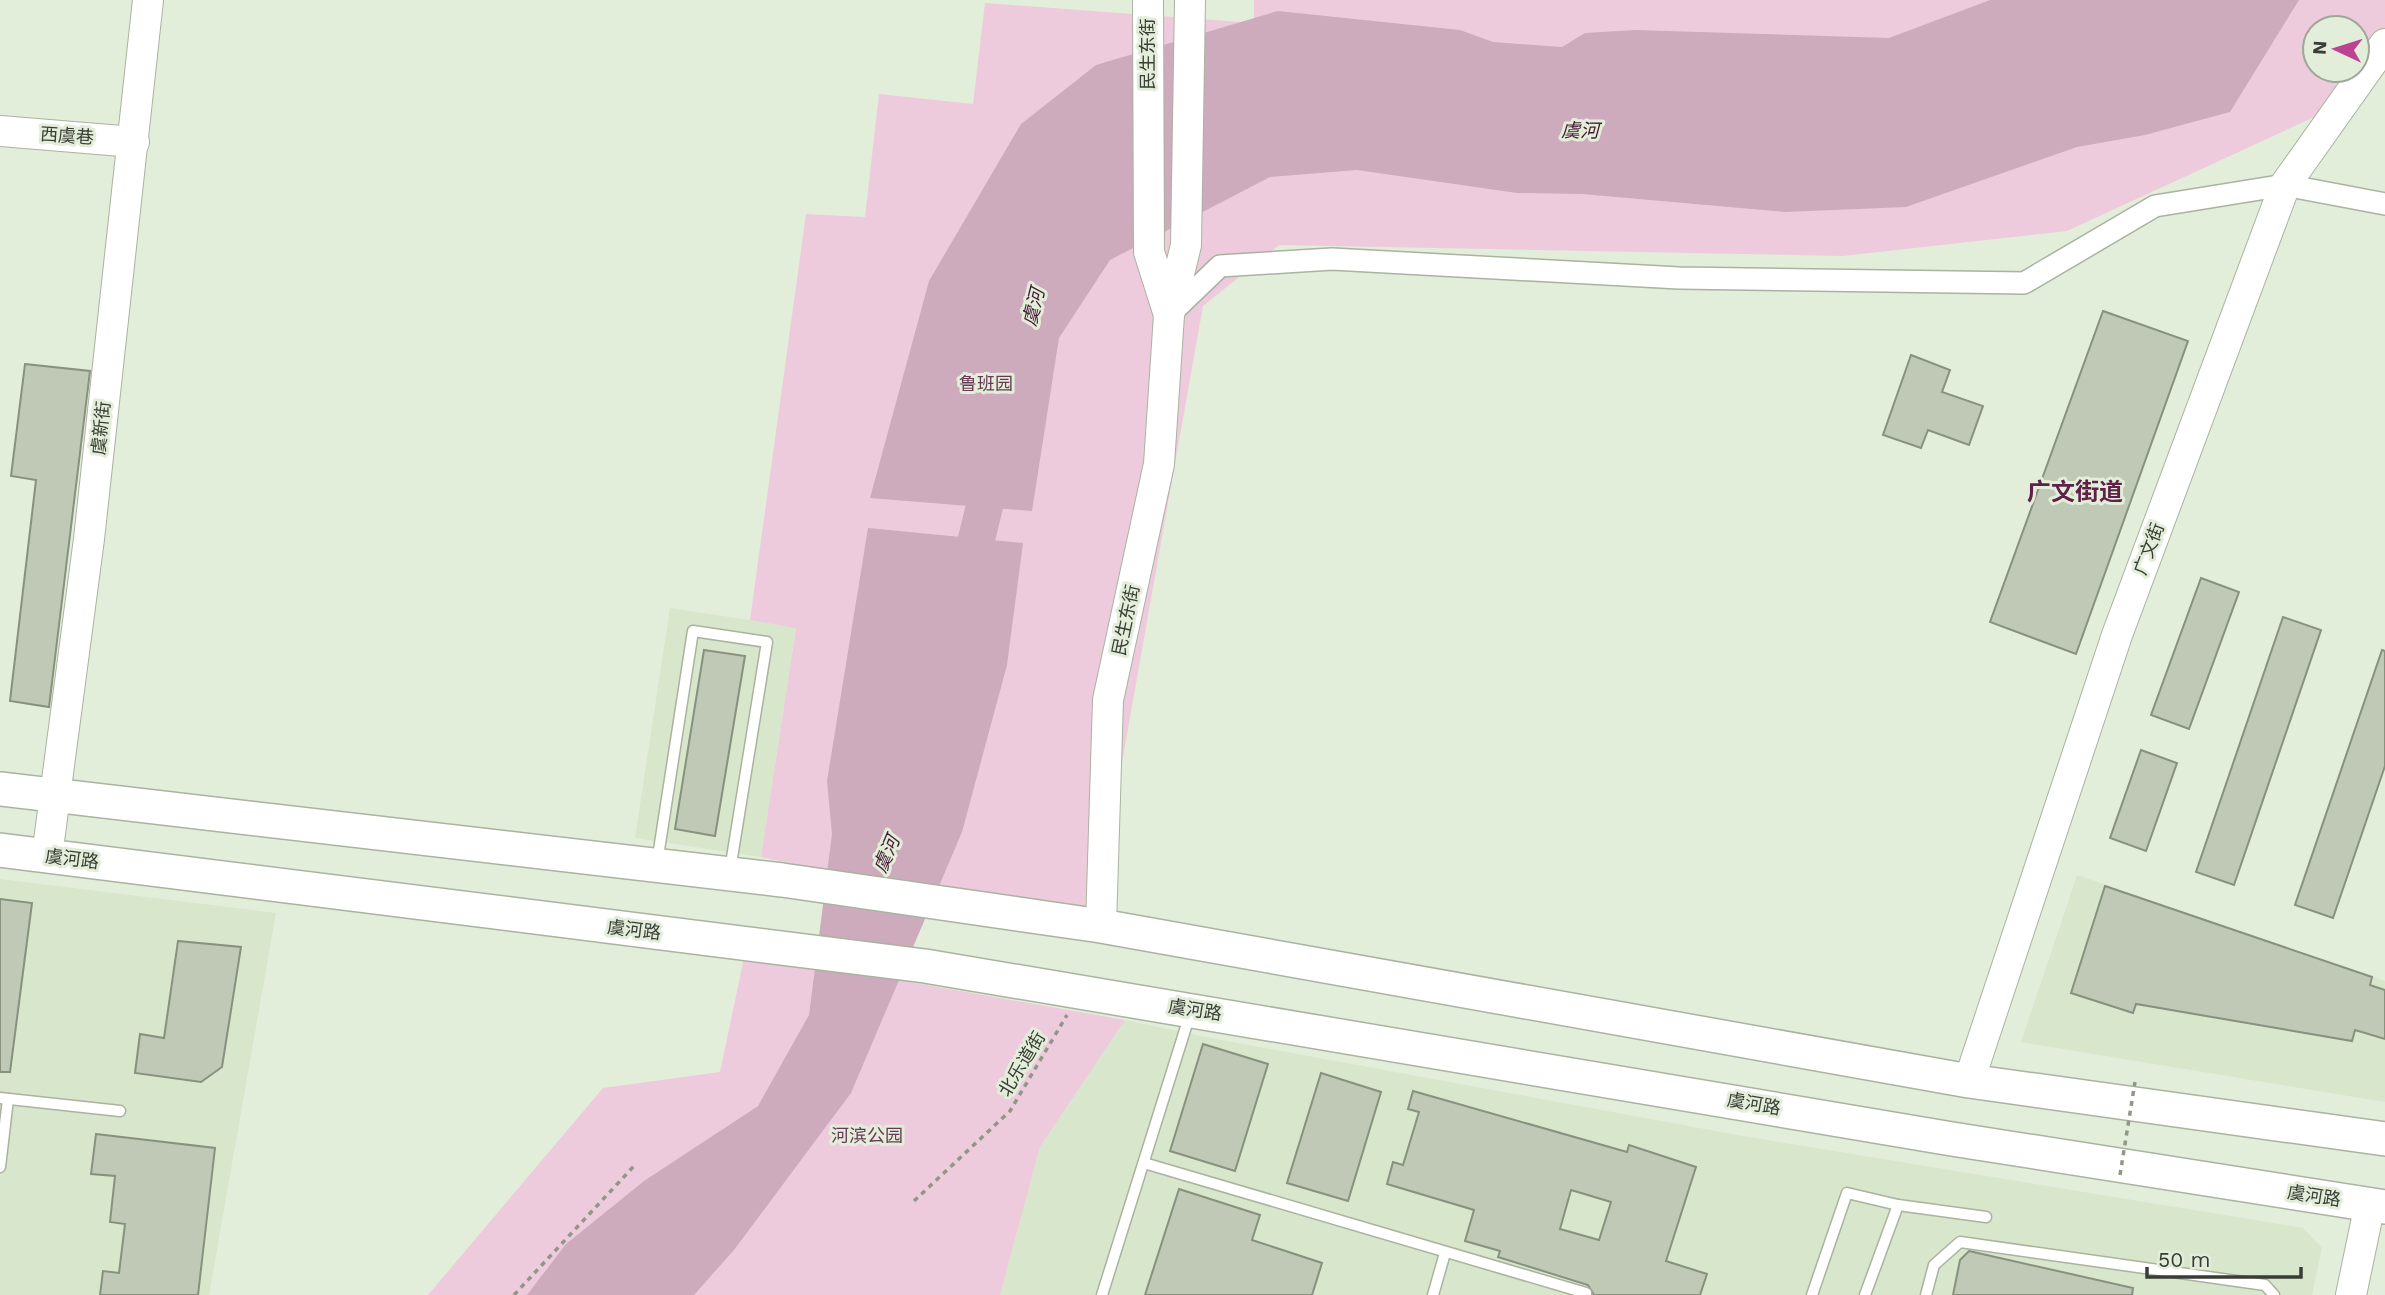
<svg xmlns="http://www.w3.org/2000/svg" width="2385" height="1295" font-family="'Work Sans','Noto Sans SC',sans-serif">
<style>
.built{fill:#d8e6cb}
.green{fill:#edcbdd;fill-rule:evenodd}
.water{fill:#cdabbd}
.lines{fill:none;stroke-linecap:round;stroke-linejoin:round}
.river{stroke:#cdabbd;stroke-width:37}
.building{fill:#bfc9b6;stroke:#87917e;stroke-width:2;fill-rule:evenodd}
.lane-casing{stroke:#a9b39f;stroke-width:13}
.street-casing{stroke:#a9b39f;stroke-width:24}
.secondary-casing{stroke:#a9b39f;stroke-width:32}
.primary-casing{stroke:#a9b39f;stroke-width:36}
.path{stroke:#909789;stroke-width:3.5;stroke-dasharray:5 5;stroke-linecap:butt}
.lane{stroke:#fff;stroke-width:10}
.street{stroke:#fff;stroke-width:21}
.secondary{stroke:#fff;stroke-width:30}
.primary{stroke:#fff;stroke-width:33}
.path-bridge{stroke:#909789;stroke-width:3.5;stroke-dasharray:5 5;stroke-linecap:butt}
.labels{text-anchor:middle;stroke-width:6;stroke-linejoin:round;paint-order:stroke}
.street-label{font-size:18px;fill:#393d35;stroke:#e3eeda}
.park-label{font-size:18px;fill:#683954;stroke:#e3eeda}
.water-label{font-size:19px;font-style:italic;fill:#441934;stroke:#e3eeda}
.district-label{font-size:24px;font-weight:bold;fill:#5e2248;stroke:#e3eeda}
</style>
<rect width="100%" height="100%" fill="#e3eeda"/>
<g class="built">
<path d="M670 608 796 627 761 857 635 838Z"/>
<path d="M2077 875 2385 981V1102L2021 1042Z"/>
<path d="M0 879 276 913 209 1295H0Z"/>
<path d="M1125 1020 1216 1039 1743 1136 2303 1228 2322 1248 2312 1295H1000L1040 1147Z"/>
</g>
<g class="green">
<path d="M1254 0H2385V33L2334 108 2067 231 1843 256 1279 245 1203 306 1093 926 761 857 796 628 750 620 806 214 865 217 879 94 973 104 985 3 1254 23ZM2315 28H2357V70H2315Z"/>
<path d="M745 953 1125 1020 1040 1147 1000 1295H428L603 1088 720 1072Z"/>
</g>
<g class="water">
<path d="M1990 0H2299L2230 112 2145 135 2077 147 1906 207 1785 212 1582 194 1517 193 1357 170 1270 177 1110 260 1059 338 1032 511 870 498 929 281 1021 124 1096 65 1278 11 1460 30 1493 42 1562 47 1585 33 1635 30 1889 38Z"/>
<path d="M868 528 1023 543 1007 665 962 832 851 1093 734 1250 694 1295H527L566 1244 644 1181 758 1106 809 1015 832 834 827 781Z"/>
</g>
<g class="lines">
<path class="river" d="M965 586 996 459"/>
</g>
<g class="building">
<path d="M2103 311 2188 341 2076 654 1990 622Z"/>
<path d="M1911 355 1950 370 1942 392 1983 406 1969 445 1928 430 1921 448 1883 435Z"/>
<path d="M25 364 90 371 49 707 10 701 36 480 11 476Z"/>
<path d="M2201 578 2239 592 2189 729 2151 715Z"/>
<path d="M2283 617 2321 630 2234 885 2196 872Z"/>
<path d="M704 650 745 656 715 836 675 829Z"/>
<path d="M2382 650 2385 651V766L2333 918 2295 905Z"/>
<path d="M2141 750 2177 763 2146 851 2110 838Z"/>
<path d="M2105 886 2372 977 2370 985 2385 990V1039L2355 1030 2352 1041 2136 1004 2133 1013 2071 993Z"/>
<path d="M0 899 32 903 10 1072H0Z"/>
<path d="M178 941 241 947 222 1067 201 1082 135 1073 140 1034 164 1038Z"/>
<path d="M1203 1044 1268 1064 1235 1171 1170 1151Z"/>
<path d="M1321 1073 1381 1092 1348 1201 1287 1183Z"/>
<path d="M1413 1091 1627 1152 1629 1145 1696 1167 1666 1261 1707 1274 1700 1295H1594L1588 1285 1498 1257 1500 1251 1465 1241 1474 1210 1387 1184 1393 1162 1403 1165 1419 1112 1408 1109ZM1571 1190 1611 1202 1599 1240 1560 1229Z"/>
<path d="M96 1134 215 1148 198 1295H100L103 1271 119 1273 125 1224 110 1222 115 1176 91 1174Z"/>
<path d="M1179 1189 1260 1215 1252 1240 1322 1263 1312 1295H1145Z"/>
<path d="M1969 1251 2133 1288 2132 1295H1953L1960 1260Z"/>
</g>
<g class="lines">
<defs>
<g id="lane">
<path d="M657 863 693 631 767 642 730 870"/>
<path d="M0 1098 120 1111"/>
<path d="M1144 1163 1586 1293"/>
<path d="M0 1167 8 1099"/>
<path d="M1898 1205 1986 1217"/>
<path d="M1102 1295 1190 1014"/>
<path d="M1433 1295 1445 1253"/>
<path d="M1812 1295 1847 1193 1898 1205 1865 1295"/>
<path d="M1926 1295 1934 1265 1960 1242 2265 1285 2274 1295"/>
</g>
<path id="street" d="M1169 315 1220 266 1332 259 1679 278 2024 283 2155 206 2285 185 2385 204"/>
<g id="secondary">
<path d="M1148 0 1149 252 1169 315"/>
<path d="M0 131 134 142"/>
<path d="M47 856 89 539 148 0"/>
<path d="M1101 926 1108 700 1159 464 1169 315 1186 245 1190 0"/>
<path d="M1969 1081 2117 635 2285 185 2385 44"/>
<path d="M2351 1295 2370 1204"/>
</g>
<g id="primary">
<path d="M0 789 782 880 1101 926 1969 1081 2385 1139"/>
<path d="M0 850 925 966 1952 1139 2385 1207"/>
</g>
</defs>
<use href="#lane" class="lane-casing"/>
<use href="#street" class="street-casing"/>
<use href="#secondary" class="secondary-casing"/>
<use href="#primary" class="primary-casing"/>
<g class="path">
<path d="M914 1201 1010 1111 1067 1015"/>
<path d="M514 1295 634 1166"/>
</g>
<use href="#lane" class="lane"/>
<use href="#street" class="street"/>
<use href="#secondary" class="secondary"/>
<use href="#primary" class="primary"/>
<path class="path-bridge" d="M2120 1175 2135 1082"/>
</g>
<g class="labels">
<g class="street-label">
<text transform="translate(1148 54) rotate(-90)" y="6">民生东街</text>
<text transform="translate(67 136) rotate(4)" y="6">西虞巷</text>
<text transform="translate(101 428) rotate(-84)" y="6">虞新街</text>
<text transform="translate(2149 549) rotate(-69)" y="6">广文街</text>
<text transform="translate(1126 620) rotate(-78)" y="6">民生东街</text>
<text transform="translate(72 859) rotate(7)" y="6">虞河路</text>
<text transform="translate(634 930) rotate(7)" y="6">虞河路</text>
<text transform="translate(1195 1010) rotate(9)" y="6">虞河路</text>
<text transform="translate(1022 1064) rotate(-59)" y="6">北乐道街</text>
<text transform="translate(1754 1104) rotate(10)" y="6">虞河路</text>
<text transform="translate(2314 1196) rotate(9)" y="6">虞河路</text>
</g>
<g class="park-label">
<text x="986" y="390">鲁班园</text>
<text x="867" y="1142">河滨公园</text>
</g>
<g class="water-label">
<text transform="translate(1580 130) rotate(1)" y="7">虞河</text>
<text transform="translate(1033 307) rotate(-76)" y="7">虞河</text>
<text transform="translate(886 854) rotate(-67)" y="7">虞河</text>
</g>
<g class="district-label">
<text x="2075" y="500">广文街道</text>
</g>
</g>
<g transform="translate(2336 49) rotate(274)"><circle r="33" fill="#e3eeda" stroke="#9fa798" stroke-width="2"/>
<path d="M0-5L12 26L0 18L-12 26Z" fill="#be4292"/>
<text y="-10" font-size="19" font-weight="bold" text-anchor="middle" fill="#393d35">N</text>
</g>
<path d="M2147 1267v10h154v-10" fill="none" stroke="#393d35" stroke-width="3.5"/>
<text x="2158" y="1267" font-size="21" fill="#393d35" stroke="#e3eeda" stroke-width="5" paint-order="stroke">50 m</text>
</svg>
